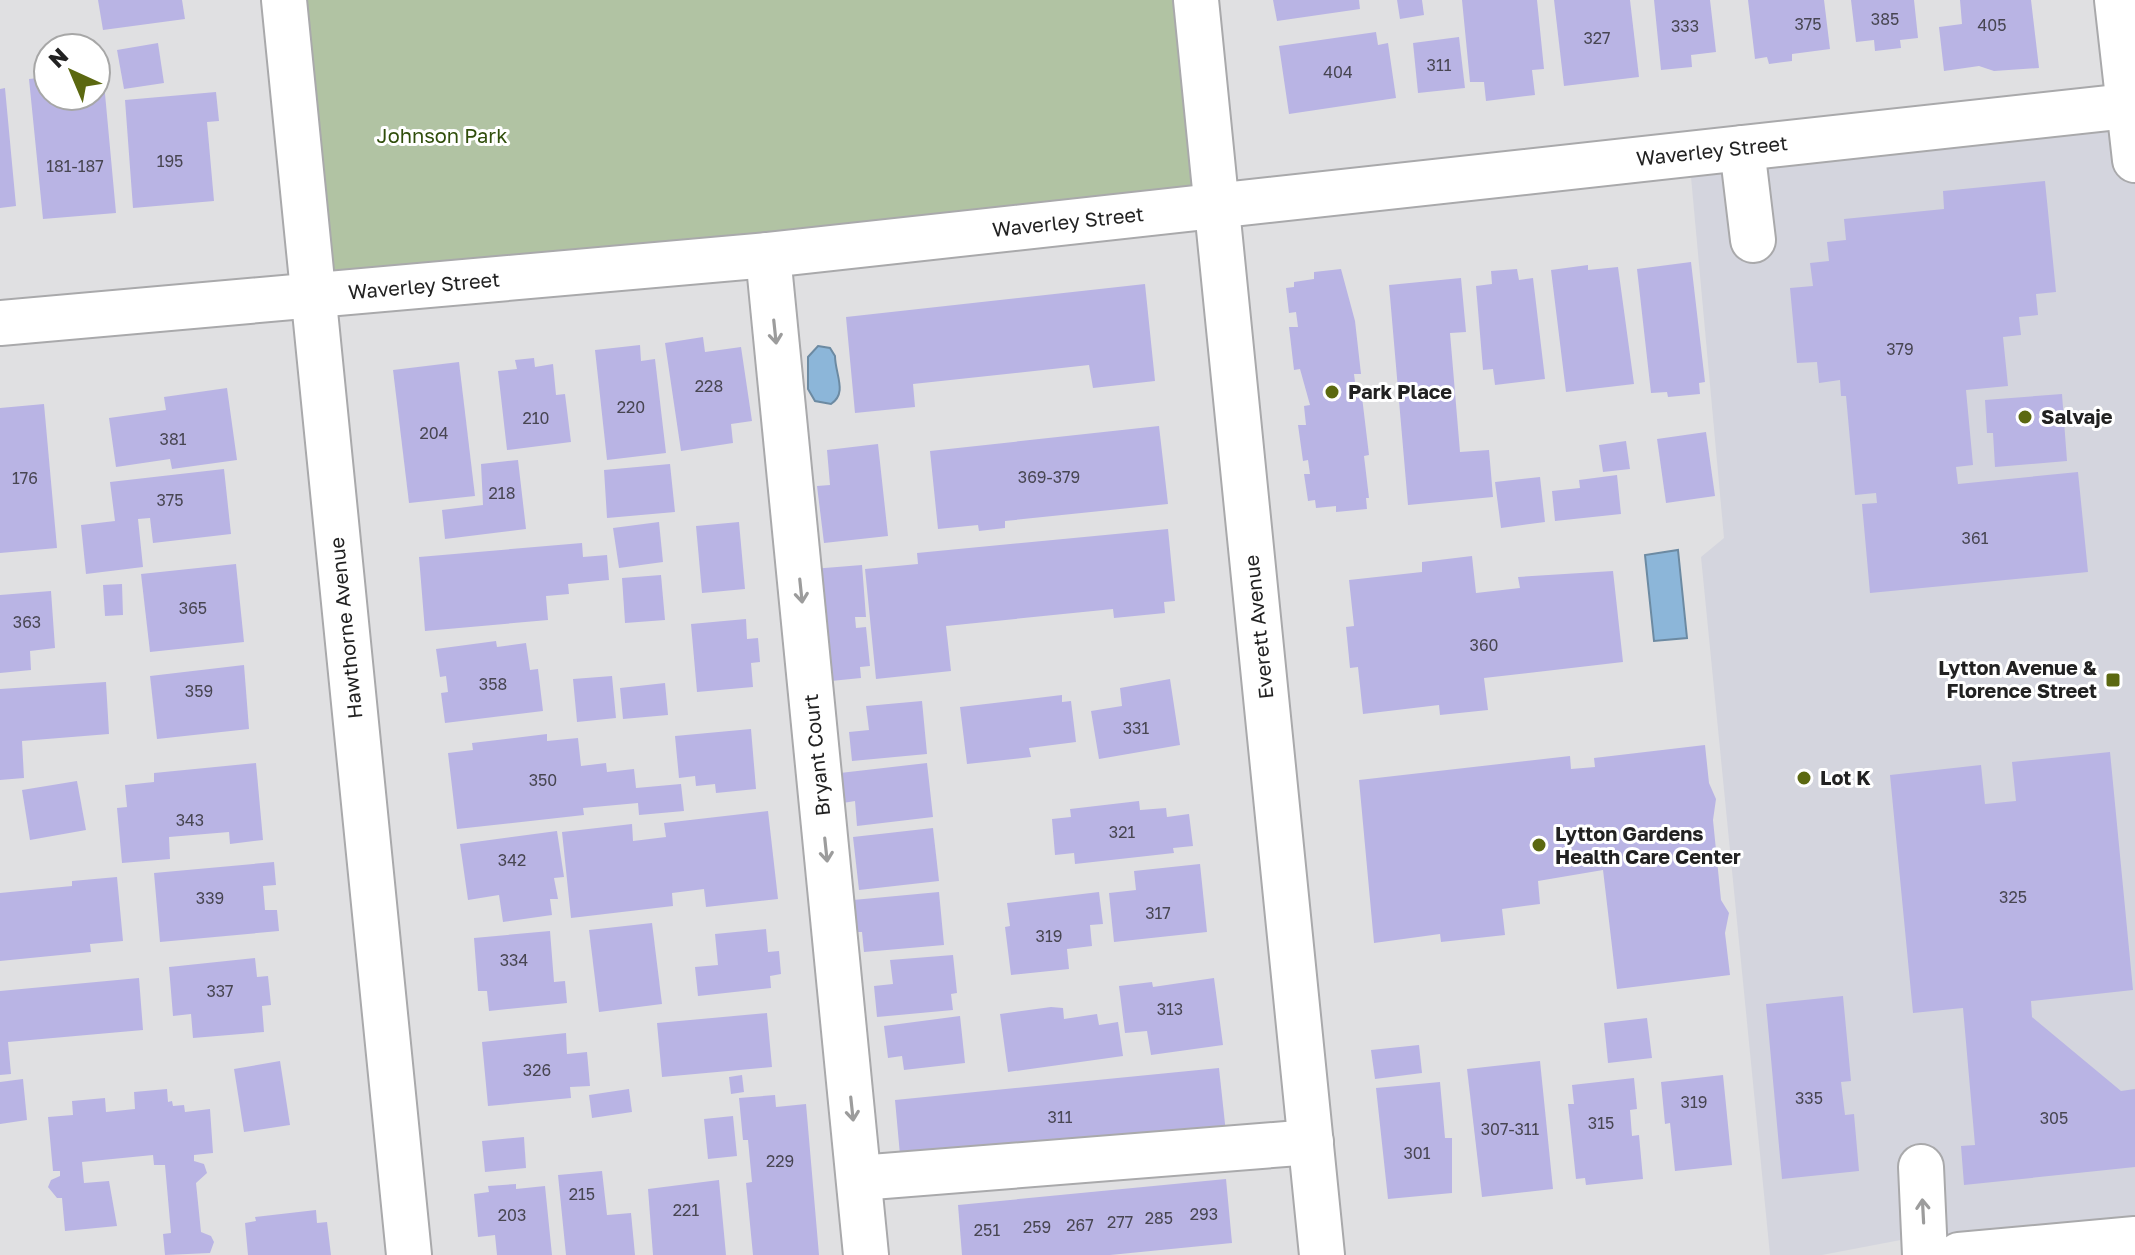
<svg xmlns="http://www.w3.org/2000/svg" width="2135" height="1255" font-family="'Golos Text',sans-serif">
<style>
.built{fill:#d4d5de}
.green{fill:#b1c3a3}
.water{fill:#8cb6d9;stroke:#6c8aa2;stroke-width:2}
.building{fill:#b9b4e4}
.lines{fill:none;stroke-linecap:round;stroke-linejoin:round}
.minor-casing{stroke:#a9a9ab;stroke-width:48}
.minor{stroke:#fff;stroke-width:44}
.oneway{stroke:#9c9c9c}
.poi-dot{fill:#5b6810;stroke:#fff;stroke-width:3}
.labels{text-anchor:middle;stroke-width:6;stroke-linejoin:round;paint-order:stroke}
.number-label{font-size:16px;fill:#484652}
.park-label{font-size:20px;fill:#304e0b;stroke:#fff}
.street-label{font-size:20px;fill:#222;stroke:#fff}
.poi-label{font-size:20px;font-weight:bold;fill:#222;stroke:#fff;text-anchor:start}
</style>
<rect width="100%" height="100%" fill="#e0e0e2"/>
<path class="built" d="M2135 119V1223L1927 1235 1822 1255H1770L1701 557 1724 538 1690 166Z"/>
<path class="green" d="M292 0H1191L1209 198 319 287Z"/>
<g class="water">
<path d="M818 346 830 348 835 356C835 374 848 393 831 404L815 401 808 389V357Z"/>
<path d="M1678 550 1687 638 1654 641 1645 555Z"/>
</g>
<g class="building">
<path d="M98 0H182L185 19 103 30Z"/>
<path d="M1273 0H1359L1360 9 1277 21Z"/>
<path d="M1397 0H1422L1424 15 1400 19Z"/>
<path d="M1462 0H1537L1544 69 1532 70 1535 95 1486 101 1484 82H1470Z"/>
<path d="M1554 0H1630L1639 77 1564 86Z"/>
<path d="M1654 0H1710L1716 52 1691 55 1692 67 1661 70Z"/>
<path d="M1748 0H1824L1830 49 1792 54V61L1769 64 1767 57 1755 59Z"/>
<path d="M1851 0H1914L1918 38 1900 40 1901 48 1875 51 1874 40 1856 42Z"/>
<path d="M1960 0H2031L2039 68 1994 71 1979 66 1944 71 1939 27 1962 24Z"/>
<path d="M1376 32 1378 45 1388 43 1396 98 1289 114 1279 46Z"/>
<path d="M1459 37 1465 88 1418 93 1413 43Z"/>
<path d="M158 43 164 83 124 89 117 50Z"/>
<path d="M96 72H103L116 213 43 219 29 79 48 77V96H96Z"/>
<path d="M5 88 16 206 0 208V89Z"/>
<path d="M216 92 219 121 207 122 214 201 133 208 125 100Z"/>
<path d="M2045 181 2056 292 2036 294 2038 315 2019 317 2021 335 2003 337 2008 386 1966 390 1973 465 1956 467 1958 484 2078 472 2088 572 1870 593 1862 504 1877 503 1876 493 1855 495 1846 396H1841L1840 380 1819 383 1817 362 1797 363 1790 288 1813 286 1810 263 1829 261 1827 242 1846 240 1844 219 1944 209 1943 191Z"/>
<path d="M1691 262 1705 382 1699 383 1700 394 1668 397 1667 392 1651 393 1637 269Z"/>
<path d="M1588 265V270L1618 267 1634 384 1566 392 1551 270Z"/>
<path d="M1341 269 1355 321 1361 374H1354L1357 398 1362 397 1369 455 1364 456 1369 498H1366L1367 509 1336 512V506L1316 508 1315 500 1308 501 1304 474H1310L1308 460 1303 461 1298 425H1306L1304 406 1310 405 1300 369 1294 370 1289 327H1298L1296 312 1289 313 1286 288 1294 287V282L1314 279V272Z"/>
<path d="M1517 269 1519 280 1533 278 1545 379 1495 385 1493 369 1483 370 1476 286 1492 284 1491 271Z"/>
<path d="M1461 278 1466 332 1450 333 1460 452 1489 450 1493 497 1408 505 1389 285Z"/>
<path d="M1145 284 1155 381 1093 388 1089 365 913 384 915 407 855 413 846 317Z"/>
<path d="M703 337 705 352 741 347 752 421 731 424 733 443 681 451 665 343Z"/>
<path d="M640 345 641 361 655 359 666 453 607 460 595 350Z"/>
<path d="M534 358 535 367 553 364 556 395 565 394 571 442 507 450 498 371 517 369 515 360Z"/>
<path d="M459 362 475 496 409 503 393 370Z"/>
<path d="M227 388 237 460 172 469 170 459 116 467 109 418 166 410 164 397Z"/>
<path d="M2062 394 2067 461 1995 467 1993 433H1987L1985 400Z"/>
<path d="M44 404 57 548 0 553V408Z"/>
<path d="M1159 426 1168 504 1005 521V528L979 531 978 525 938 529 930 451Z"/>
<path d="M1706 432 1715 496 1666 503 1657 439Z"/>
<path d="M1626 441 1630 469 1603 472 1599 445Z"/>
<path d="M878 444 888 536 824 543 817 486 830 485 827 450Z"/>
<path d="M518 460 526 529 445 539 442 510 483 505 481 464Z"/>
<path d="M670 464 675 512 607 518 604 470Z"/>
<path d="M224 469 231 534 153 543 150 518 138 519 143 567 86 574 81 525 115 521 110 482Z"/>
<path d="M1617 475 1621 514 1555 521 1552 491 1580 488 1579 480Z"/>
<path d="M1540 477 1545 522 1501 528 1495 482Z"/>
<path d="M659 522 663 562 619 568 613 528Z"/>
<path d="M739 522 745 589 702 593 696 526Z"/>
<path d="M1168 529 1175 601 1164 602 1165 613 1114 618 1113 609 946 626 951 671 876 679 865 569 918 564 917 553Z"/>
<path d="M582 543 583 557 607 555 609 580 568 584 569 594 546 596 548 620 425 631 419 557Z"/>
<path d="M1472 556 1476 593 1520 588 1518 577 1613 571 1623 662 1484 678 1488 710 1440 715 1439 705 1363 714 1358 667 1350 668 1346 627 1354 626 1349 580 1422 572V562Z"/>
<path d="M236 564 244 642 150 652 141 574Z"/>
<path d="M862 565 866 617H855L856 628 866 627 870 666 860 667 861 678 821 682 812 569Z"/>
<path d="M661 575 665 620 625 623 622 578Z"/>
<path d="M122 584 123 615 105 616 103 585Z"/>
<path d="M51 591 55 648 30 651 31 670 0 673V595Z"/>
<path d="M746 619 747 639 758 638 760 662 751 663 753 687 697 692 691 624Z"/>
<path d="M496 641 497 647 526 643 530 670 538 669 543 711 445 723 441 693 448 692 446 676 440 677 436 649Z"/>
<path d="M244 665 249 729 157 739 150 676Z"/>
<path d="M612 676 616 718 577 722 573 679Z"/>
<path d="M1170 679 1180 745 1099 759 1091 711 1122 706 1120 688Z"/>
<path d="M106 682 109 734 22 741 24 778 0 780V689Z"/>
<path d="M665 683 668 715 623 719 620 688Z"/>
<path d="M1062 695V702L1071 701 1076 742 1029 748 1031 757 967 764 960 707Z"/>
<path d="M922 701 927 754 852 761 849 732 869 730 866 706Z"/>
<path d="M751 729 756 789 716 793 715 784 696 786 695 776 679 778 675 736Z"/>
<path d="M547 734V741L578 738 581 766 606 763 607 772 634 769 636 788 681 784 684 811 639 815 638 803 583 808 584 815 457 829 448 753 473 750 472 743Z"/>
<path d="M1705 745 1709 783 1716 799 1713 820 1721 900 1729 913 1725 933 1730 975 1617 989 1603 870 1538 881 1540 904 1502 909 1505 935 1441 942 1440 934 1374 943 1359 780 1570 756 1571 769 1595 767 1594 758Z"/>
<path d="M2110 752 2133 990 2031 1001 2032 1017 2121 1091 2135 1089V1167L1964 1185 1961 1146 1975 1145 1963 1008 1913 1013 1890 775 1981 765 1985 804 2016 801 2012 762Z"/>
<path d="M256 763 263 840 230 844 229 832 169 837 170 859 122 863 117 808 127 807 125 785 154 782V773Z"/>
<path d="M927 763 933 817 857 826 855 801 843 803 840 773Z"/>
<path d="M77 781 86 830 30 840 22 790Z"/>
<path d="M1139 801 1140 810 1166 808 1167 817 1189 814 1193 846 1173 848 1174 853 1075 864 1074 853 1055 855 1052 819 1071 817 1070 809Z"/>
<path d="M768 811 778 899 706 907 704 889 672 893 673 906 571 918 562 832 632 824 633 841 666 837 664 823Z"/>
<path d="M933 828 939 881 859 890 853 837Z"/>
<path d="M557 831 564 877 554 878 558 899H550L552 915 503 922 499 895 468 900 460 844Z"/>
<path d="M274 862 276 885 263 886 265 910H277L279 931 160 942 154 873Z"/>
<path d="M1200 864 1207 932 1114 942 1109 893 1136 890 1134 871Z"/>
<path d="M117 877 123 941 90 944 91 952 0 961V893L72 886V881Z"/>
<path d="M939 892 944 945 864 952 862 932H856L853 900Z"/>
<path d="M1099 892 1103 924 1090 925 1092 946 1067 949 1069 969 1011 975 1005 927 1010 926 1007 903Z"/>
<path d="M652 923 662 1004 599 1012 589 930Z"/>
<path d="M766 929 768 952 779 951 781 974 770 976 771 988 698 996 695 967 718 965 715 934Z"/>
<path d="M550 931 554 982 565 981 567 1003 489 1011 487 991H478L474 938Z"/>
<path d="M953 955 957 993 951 994 953 1010 877 1017 874 986 893 984 890 960Z"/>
<path d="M255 958 257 977 268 976 271 1005 262 1006 264 1032 193 1038 191 1014 173 1016 169 967Z"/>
<path d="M139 978 143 1030 8 1042 11 1074 0 1075V991Z"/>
<path d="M1214 978 1223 1045 1151 1055 1147 1031 1125 1033 1119 986 1152 982 1153 987Z"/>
<path d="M1843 996 1851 1081 1841 1082 1845 1115 1854 1114 1859 1171 1782 1179 1766 1004Z"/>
<path d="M1051 1007 1063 1008 1064 1019 1097 1014 1099 1025 1118 1022 1123 1056 1008 1072 1000 1014Z"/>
<path d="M767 1013 772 1067 662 1077 657 1023Z"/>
<path d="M960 1016 965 1063 904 1070 902 1056 888 1058 884 1026Z"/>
<path d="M1647 1018 1652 1058 1608 1063 1604 1023Z"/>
<path d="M566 1033 567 1054 587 1052 590 1086 570 1087 571 1098 488 1106 482 1042Z"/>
<path d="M1419 1045 1422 1073 1375 1079 1371 1050Z"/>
<path d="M280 1061 290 1125 244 1132 234 1069Z"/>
<path d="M1540 1061 1553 1189 1482 1197 1467 1069Z"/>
<path d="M1219 1068 1226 1133 901 1166 895 1100Z"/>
<path d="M742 1075 744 1092 731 1094 729 1077Z"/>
<path d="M1723 1075 1732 1165 1675 1171 1670 1123 1665 1124 1661 1082Z"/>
<path d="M1634 1078 1637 1109 1630 1110 1632 1136 1639 1135 1643 1179 1586 1185 1585 1178 1576 1179 1568 1104H1574L1572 1085Z"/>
<path d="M23 1079 27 1120 0 1124V1082Z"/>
<path d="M1440 1082 1445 1138H1452V1193L1388 1199 1376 1088Z"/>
<path d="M167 1089 168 1102 172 1101 173 1106 184 1105 185 1112 210 1109 213 1153 194 1155V1161L204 1164 207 1173 196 1183 201 1232 211 1236 214 1242 210 1253 165 1255 163 1234 171 1233 165 1165H154L153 1155 82 1162 84 1183 109 1181 117 1226 65 1231 62 1198H57L48 1187 51 1180 60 1176V1171H53L48 1117 73 1115 72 1101 105 1098 106 1112 135 1109 134 1092Z"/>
<path d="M629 1089 632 1112 592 1118 589 1095Z"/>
<path d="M775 1095 776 1107 806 1104 819 1255H753L746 1183 752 1182 748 1140H743L739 1098Z"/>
<path d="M733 1116 737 1156 708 1159 704 1119Z"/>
<path d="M524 1137 526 1168 485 1172 482 1141Z"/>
<path d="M602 1171 607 1215 631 1213 635 1255H566L558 1175Z"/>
<path d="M1226 1179 1232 1243 1110 1255H962L958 1205Z"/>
<path d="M719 1180 726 1255H653L648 1189Z"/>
<path d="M516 1184V1189L545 1186 552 1255H497L495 1235 478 1237 474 1194 489 1192 488 1186Z"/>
<path d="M316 1210 317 1223 327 1222 331 1255H248L245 1223 256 1221 255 1217Z"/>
</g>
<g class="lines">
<defs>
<g id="minor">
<path d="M284 0 409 1255"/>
<path d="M1196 0 1322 1255"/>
<path d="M2117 0 2135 160"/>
<path d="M1742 148 1753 240"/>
<path d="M768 255 866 1255"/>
<path d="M0 323 768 255 2135 105"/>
<path d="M1921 1167 1925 1255"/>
<path d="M859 1178 1311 1142"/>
<path d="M1959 1255 2135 1239"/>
</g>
</defs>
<use href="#minor" class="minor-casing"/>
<use href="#minor" class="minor"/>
</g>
<defs><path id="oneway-shaft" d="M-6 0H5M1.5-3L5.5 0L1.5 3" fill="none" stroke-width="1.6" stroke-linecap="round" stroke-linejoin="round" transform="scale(2)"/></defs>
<g class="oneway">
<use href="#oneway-shaft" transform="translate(775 332) rotate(84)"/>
<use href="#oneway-shaft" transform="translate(801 591) rotate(84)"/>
<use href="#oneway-shaft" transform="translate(826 850) rotate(84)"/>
<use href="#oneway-shaft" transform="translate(852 1109) rotate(84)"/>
<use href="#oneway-shaft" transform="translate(1923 1211) rotate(-93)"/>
</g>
<g class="poi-dot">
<circle cx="1332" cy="392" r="8"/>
<circle cx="2025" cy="417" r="8"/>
<rect x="2105" y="672" width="16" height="16" rx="4"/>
<circle cx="1804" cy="778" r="8"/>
<circle cx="1539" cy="845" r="8"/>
</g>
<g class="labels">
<g class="number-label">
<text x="1885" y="25">385</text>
<text x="1808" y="30">375</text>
<text x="1992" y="31">405</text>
<text x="1685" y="32">333</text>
<text x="1597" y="44">327</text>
<text x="1439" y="71">311</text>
<text x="1338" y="78">404</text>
<text x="170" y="167">195</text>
<text x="75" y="172">181-187</text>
<text x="1900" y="355">379</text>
<text x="709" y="392">228</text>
<text x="631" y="413">220</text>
<text x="536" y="424">210</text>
<text x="434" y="439">204</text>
<text x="173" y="445">381</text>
<text x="1049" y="483">369-379</text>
<text x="25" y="484">176</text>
<text x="502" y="499">218</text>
<text x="170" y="506">375</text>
<text x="1975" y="544">361</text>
<text x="193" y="614">365</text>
<text x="27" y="628">363</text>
<text x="1484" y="651">360</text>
<text x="493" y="690">358</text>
<text x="199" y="697">359</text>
<text x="1136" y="734">331</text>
<text x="543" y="786">350</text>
<text x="190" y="826">343</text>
<text x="1122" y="838">321</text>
<text x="512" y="866">342</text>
<text x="2013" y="903">325</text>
<text x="210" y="904">339</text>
<text x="1158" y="919">317</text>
<text x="1049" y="942">319</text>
<text x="514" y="966">334</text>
<text x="220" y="997">337</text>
<text x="1170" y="1015">313</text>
<text x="537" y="1076">326</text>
<text x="1809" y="1104">335</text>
<text x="1694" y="1108">319</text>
<text x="1060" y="1123">311</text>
<text x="2054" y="1124">305</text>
<text x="1601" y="1129">315</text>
<text x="1510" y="1135">307-311</text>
<text x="1417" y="1159">301</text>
<text x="780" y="1167">229</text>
<text x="582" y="1200">215</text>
<text x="686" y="1216">221</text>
<text x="1204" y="1220">293</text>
<text x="512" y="1221">203</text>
<text x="1159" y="1224">285</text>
<text x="1120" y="1228">277</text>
<text x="1080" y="1231">267</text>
<text x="1037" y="1233">259</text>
<text x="987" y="1236">251</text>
</g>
<g class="park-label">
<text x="442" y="143">Johnson Park</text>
</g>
<g class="street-label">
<text transform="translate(1712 151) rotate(-6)" y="7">Waverley Street</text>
<text transform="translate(1068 222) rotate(-6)" y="7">Waverley Street</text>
<text transform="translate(424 286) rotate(-5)" y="7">Waverley Street</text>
<text transform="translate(1259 627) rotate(-96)" y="7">Everett Avenue</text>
<text transform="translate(346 628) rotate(-96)" y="7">Hawthorne Avenue</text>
<text transform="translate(817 755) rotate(-96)" y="7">Bryant Court</text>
</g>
<g class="poi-label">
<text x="1348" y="399">Park Place</text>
<text x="2041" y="424">Salvaje</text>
<text x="2097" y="675" text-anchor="end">Lytton Avenue &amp;<tspan x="2097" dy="23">Florence Street</tspan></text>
<text x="1820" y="785">Lot K</text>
<text x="1555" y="841">Lytton Gardens<tspan x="1555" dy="23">Health Care Center</tspan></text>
</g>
</g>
<g transform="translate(72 72) rotate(316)"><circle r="38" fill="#ffffff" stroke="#a7a7a7" stroke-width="2"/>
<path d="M0-6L14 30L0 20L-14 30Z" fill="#5b6810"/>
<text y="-12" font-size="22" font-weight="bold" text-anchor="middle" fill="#222222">N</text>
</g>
</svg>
